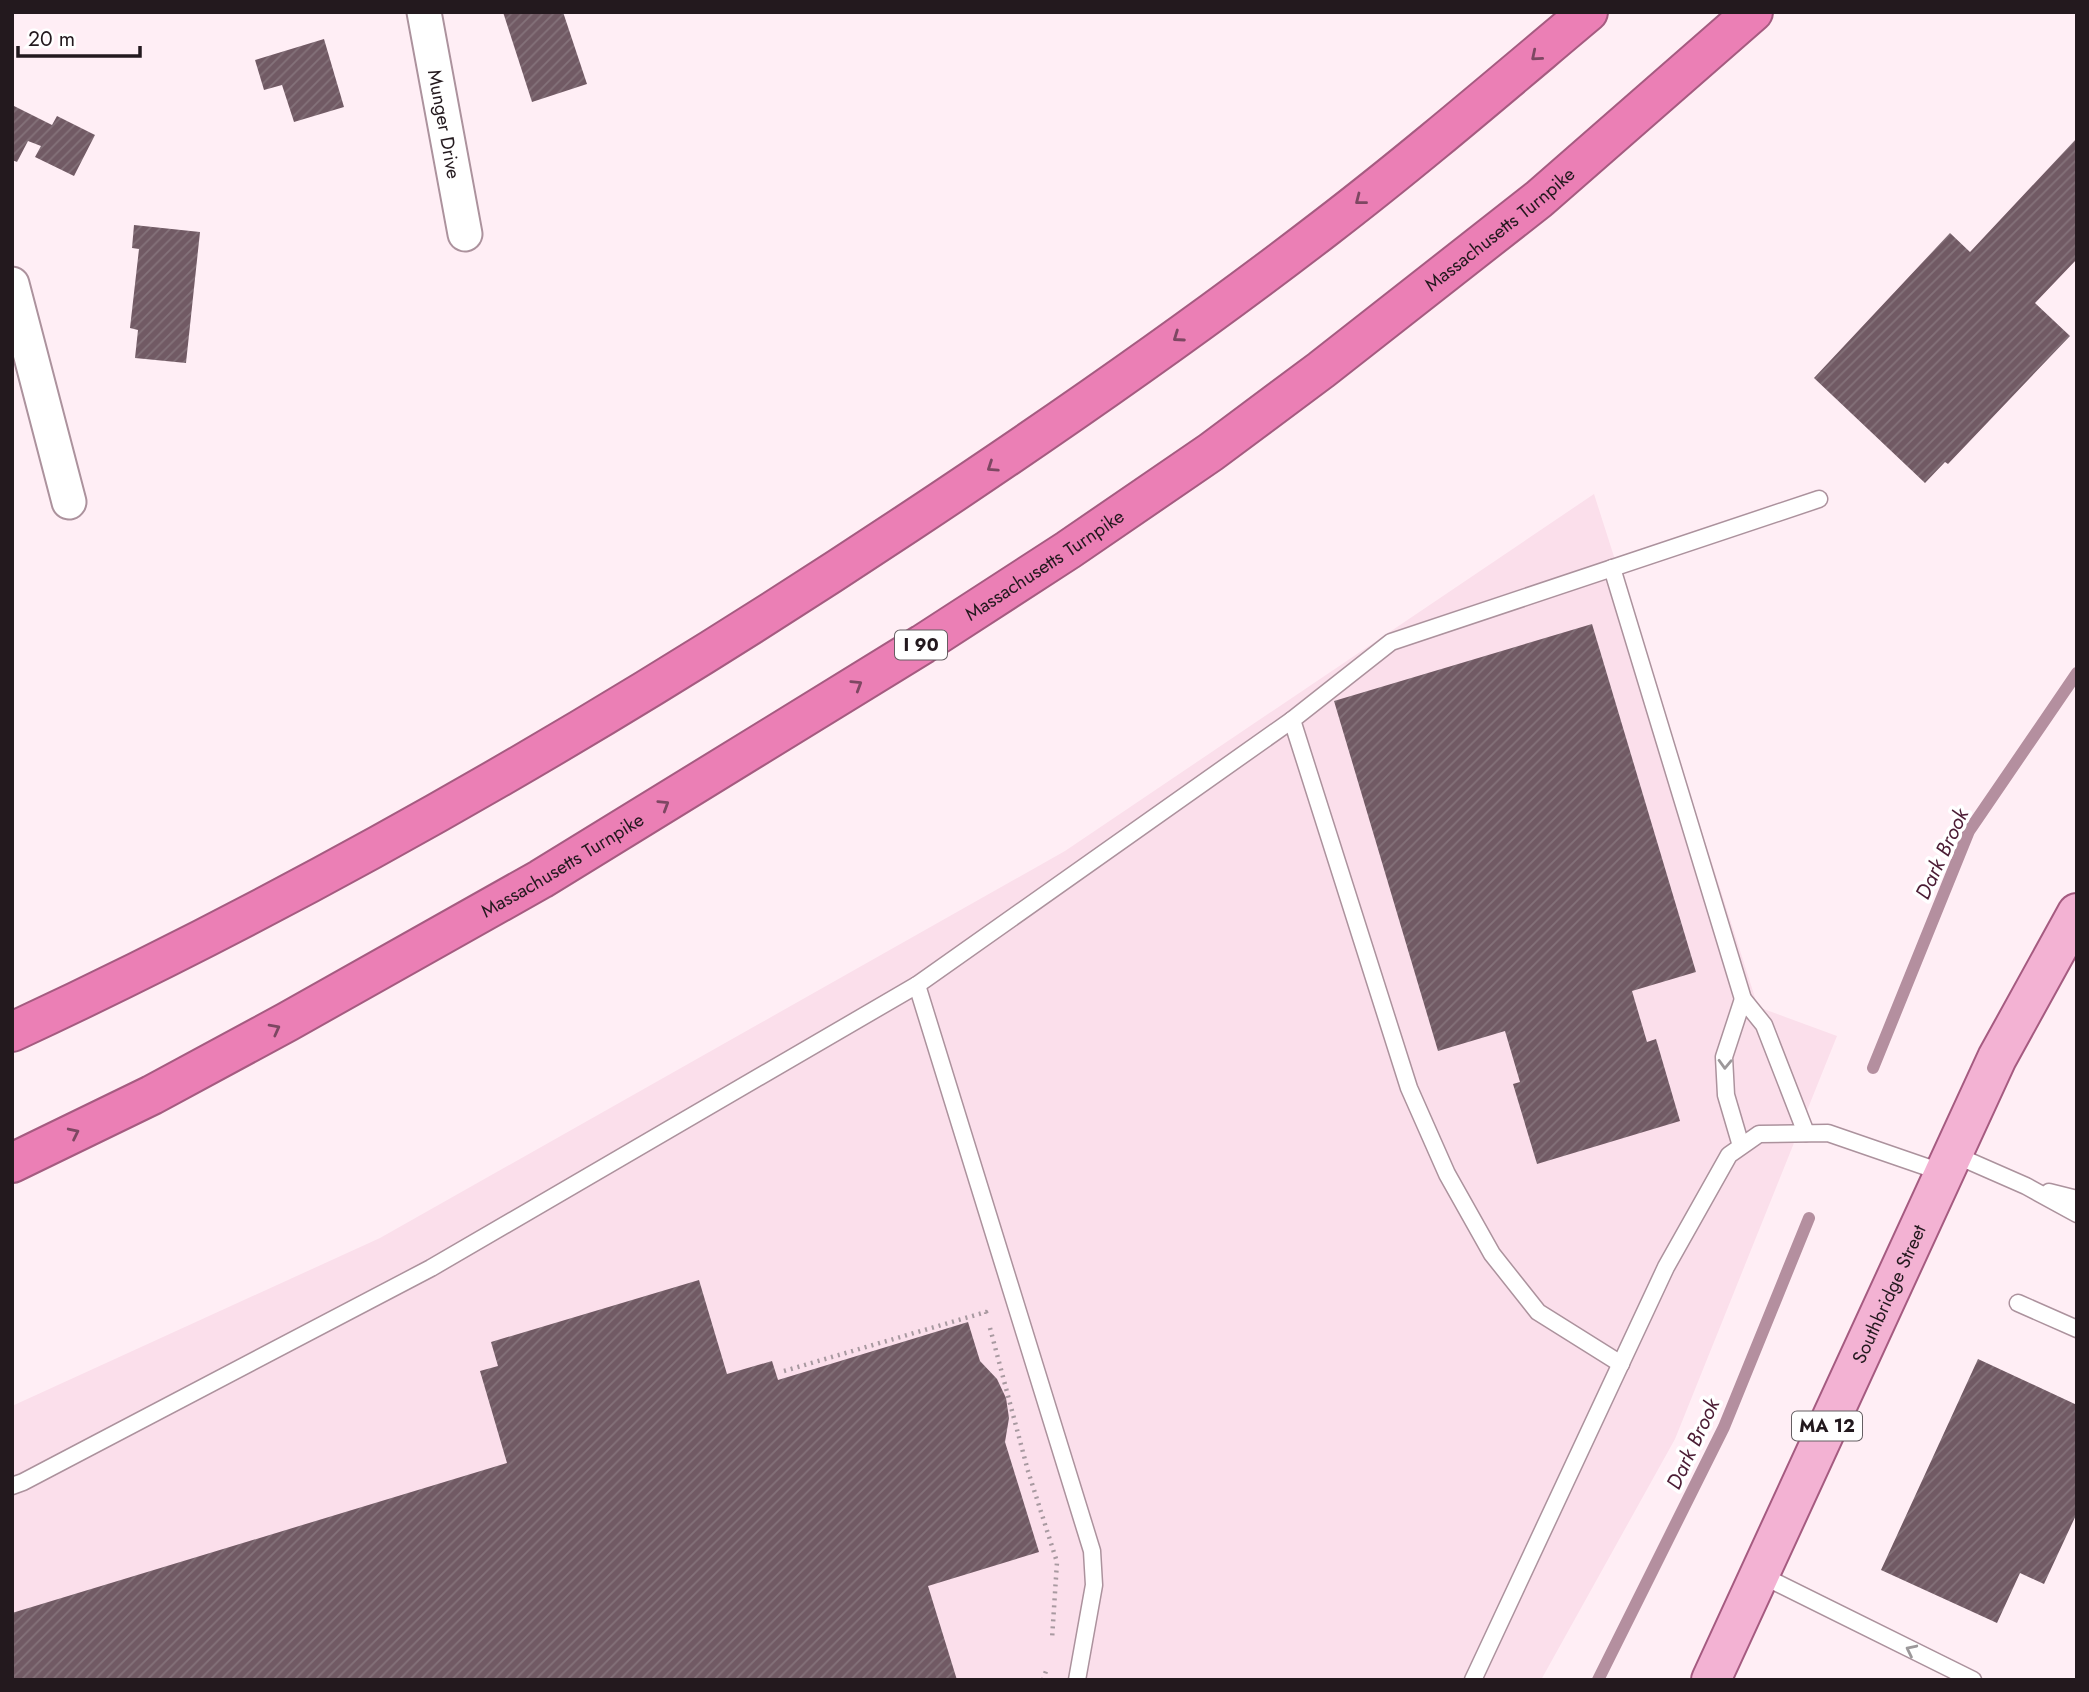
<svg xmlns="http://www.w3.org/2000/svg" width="2089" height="1692" font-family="Jost,sans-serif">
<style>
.built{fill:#fbdfeb}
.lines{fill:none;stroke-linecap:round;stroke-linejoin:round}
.stream{stroke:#b48f9f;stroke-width:12}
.building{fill:url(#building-hatch)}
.service-casing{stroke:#ac929d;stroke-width:19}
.minor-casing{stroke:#ac929d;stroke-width:37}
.primary-casing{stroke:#a55b80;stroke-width:42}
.motorway-casing{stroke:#a55b80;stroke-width:42}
.path{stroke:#a899a0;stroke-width:4.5;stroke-dasharray:2 5;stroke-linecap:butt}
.service{stroke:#fff;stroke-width:16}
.minor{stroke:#fff;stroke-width:33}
.primary{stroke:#f3b2d3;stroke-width:38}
.motorway{stroke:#eb7fb5;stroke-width:38}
.oneway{stroke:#7d4762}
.oneway2{stroke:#9c989a}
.labels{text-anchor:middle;stroke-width:7;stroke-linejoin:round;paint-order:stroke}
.shield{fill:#fff;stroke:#655e62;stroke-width:2}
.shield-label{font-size:18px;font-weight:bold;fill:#23191e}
.street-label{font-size:19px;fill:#23191e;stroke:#fff}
.water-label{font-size:21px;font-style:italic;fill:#4b1c34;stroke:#fff}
</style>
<defs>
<pattern id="building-hatch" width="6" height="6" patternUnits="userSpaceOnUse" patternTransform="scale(1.75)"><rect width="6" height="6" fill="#715a64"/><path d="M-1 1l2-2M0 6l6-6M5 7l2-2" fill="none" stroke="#84727a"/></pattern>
</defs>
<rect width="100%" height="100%" fill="#ffeef5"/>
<path class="built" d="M1594 494 1758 1007 1837 1036 1675 1439 1541 1680H12V1406L380 1238 1065 851Z"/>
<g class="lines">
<g class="stream">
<path d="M1873 1068 1969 831 2077 673"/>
<path d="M1598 1680 1724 1427 1809 1218"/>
</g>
</g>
<g class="building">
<path d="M503 12H563L587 84 532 102Z"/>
<path d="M324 39 344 107 294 122 282 85 264 90 255 60Z"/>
<path d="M12 105 52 125 57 116 95 135 74 176 35 157 41 146 28 141 17 162 12 160Z"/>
<path d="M2077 138V259L2035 303 2070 336 1948 464 1945 462 1925 483 1814 378 1950 233 1970 252Z"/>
<path d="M134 225 200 232 186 363 135 358 138 330 130 328 139 249 132 248Z"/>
<path d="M1592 624 1696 972 1632 991 1647 1042 1656 1039 1680 1121 1537 1164 1513 1084 1520 1082 1505 1031 1438 1051 1334 701Z"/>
<path d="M699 1280 727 1374 772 1361 778 1380 968 1322 980 1361 997 1379 1006 1398 1009 1418 1005 1442 1039 1552 928 1586 957 1680H12V1613L507 1463 480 1371 498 1366 491 1342Z"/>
<path d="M1978 1359 2077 1405V1513L2044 1584 2020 1573 1997 1623 1881 1570Z"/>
</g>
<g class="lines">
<defs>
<g id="service">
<path d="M1612 568 1743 999 1764 1025 1806 1133"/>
<path d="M917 985 1092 1551 1094 1585 1077 1680"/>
<path d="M1741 1146 1726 1095 1724 1057 1743 999"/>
<path d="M1953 1154 2026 1186 2077 1214"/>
<path d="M2049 1192 2077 1199"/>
<path d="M2018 1303 2077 1329"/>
<path d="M1621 1364 1538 1312 1492 1254 1447 1174 1409 1088 1292 720 1391 642 1819 499"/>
<path d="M12 1486 23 1482 431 1268 917 985 1292 720"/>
<path d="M1759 1574 1973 1680"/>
<path d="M1473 1680 1666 1267 1729 1155 1759 1134 1828 1133 1944 1173"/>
</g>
<g id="minor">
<path id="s1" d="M424 12 465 234"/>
<path d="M12 284 69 502"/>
</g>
<g id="primary">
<path id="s2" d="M1711 1680 1997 1058 2077 913"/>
</g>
<g id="motorway">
<path d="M12 1032C324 887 622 713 908 523 1050 429 1190 332 1325 228 1415 159 1501 85 1588 12"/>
<path id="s3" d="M12 1163 152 1095 287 1022 541 879 923 644 1068 550 1211 452 1321 370 1539 199 1753 12"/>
</g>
</defs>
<use href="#service" class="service-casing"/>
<use href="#minor" class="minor-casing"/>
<use href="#primary" class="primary-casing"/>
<use href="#motorway" class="motorway-casing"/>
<g class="path">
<path d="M990 1328 1028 1471 1057 1562 1052 1639"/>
<path d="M784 1371 986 1312 987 1316"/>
<path d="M1043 1680 1047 1668"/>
</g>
<use href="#service" class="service"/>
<use href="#minor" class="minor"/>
<use href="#primary" class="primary"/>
<use href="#motorway" class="motorway"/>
</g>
<defs><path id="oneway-chevron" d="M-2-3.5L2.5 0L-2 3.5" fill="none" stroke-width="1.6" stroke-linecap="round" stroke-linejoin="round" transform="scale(1.75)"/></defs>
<g class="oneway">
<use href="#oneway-chevron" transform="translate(1536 56) rotate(140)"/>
<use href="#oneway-chevron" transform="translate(1360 200) rotate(142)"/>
<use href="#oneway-chevron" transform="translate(1178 337) rotate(145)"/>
<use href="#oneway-chevron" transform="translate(992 467) rotate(146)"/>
<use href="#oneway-chevron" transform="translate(857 685) rotate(-32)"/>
<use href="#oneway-chevron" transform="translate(664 805) rotate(-32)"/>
<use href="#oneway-chevron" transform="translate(275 1029) rotate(-28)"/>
<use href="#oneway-chevron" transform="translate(74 1133) rotate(-26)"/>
</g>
<g class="oneway2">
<use href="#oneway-chevron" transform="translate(1725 1064) rotate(92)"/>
<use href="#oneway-chevron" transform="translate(1911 1650) rotate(-154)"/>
</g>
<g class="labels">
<g class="shield">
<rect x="895" y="630.5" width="52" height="29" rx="5"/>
<rect x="1792" y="1411.5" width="70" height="29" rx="5"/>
</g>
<g class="shield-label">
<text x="921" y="651">I 90</text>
<text x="1827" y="1432">MA 12</text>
</g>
<g class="street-label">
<text dy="7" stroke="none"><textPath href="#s1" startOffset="114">Munger Drive</textPath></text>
<text dy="7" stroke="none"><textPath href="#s3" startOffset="1760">Massachusetts Turnpike</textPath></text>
<text dy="7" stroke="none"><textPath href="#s3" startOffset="1194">Massachusetts Turnpike</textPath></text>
<text dy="7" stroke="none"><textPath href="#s3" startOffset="626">Massachusetts Turnpike</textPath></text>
<text dy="7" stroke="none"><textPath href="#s2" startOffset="425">Southbridge Street</textPath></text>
</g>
<g class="water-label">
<text transform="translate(1942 854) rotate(-65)" y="7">Dark Brook</text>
<text transform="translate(1693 1444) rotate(-65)" y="7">Dark Brook</text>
</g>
</g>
<rect width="2089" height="1692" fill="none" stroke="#23191e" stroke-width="28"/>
<path d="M18 46v10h122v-10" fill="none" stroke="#23191e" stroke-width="3.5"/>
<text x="28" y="46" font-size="21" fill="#23191e" stroke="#ffffff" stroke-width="5" paint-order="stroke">20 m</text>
</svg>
